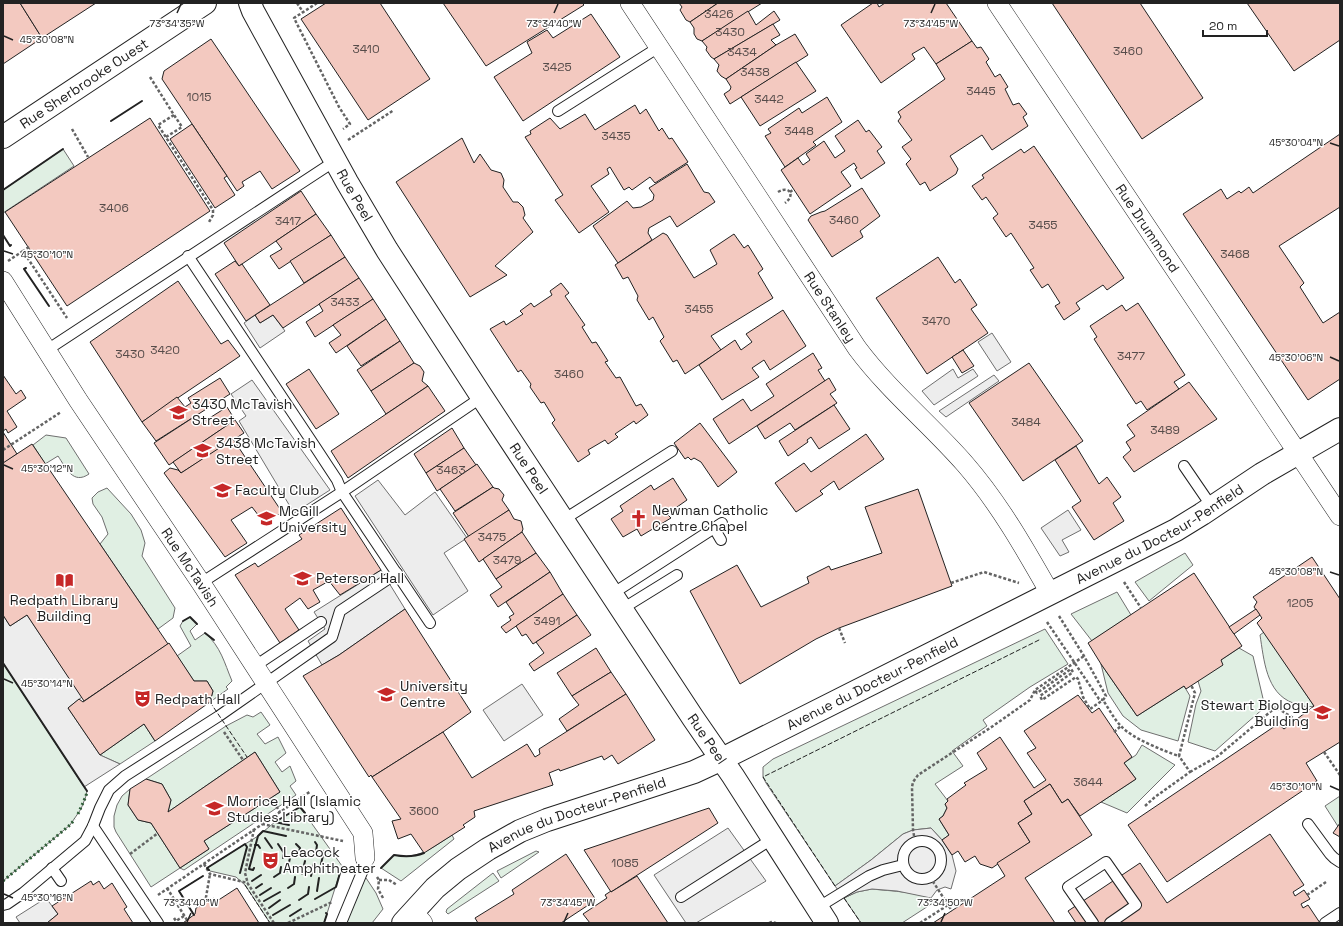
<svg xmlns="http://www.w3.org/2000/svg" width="1343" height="926" font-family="'Space Grotesk',sans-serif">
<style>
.green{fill:#e0efe3;stroke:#6f6f6f}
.parking{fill:#ededed;stroke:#6f6f6f}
.building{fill:#f3c9c0;stroke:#222}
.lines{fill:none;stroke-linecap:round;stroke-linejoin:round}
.lane-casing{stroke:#222;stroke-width:12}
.street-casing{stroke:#222;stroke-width:20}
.secondary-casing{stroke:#222;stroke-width:24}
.primary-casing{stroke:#222;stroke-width:24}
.path{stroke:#646464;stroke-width:2.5;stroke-dasharray:3 2;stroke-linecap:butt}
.lane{stroke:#fff;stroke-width:10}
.street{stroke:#fff;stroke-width:19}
.secondary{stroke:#fff;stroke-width:22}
.primary{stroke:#fff;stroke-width:22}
.hedge{stroke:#2f5e38;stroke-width:3;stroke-dasharray:2 3;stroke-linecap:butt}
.fence{stroke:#222;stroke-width:1;stroke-dasharray:5 2;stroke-linecap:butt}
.wall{stroke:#222;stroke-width:2}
.ticks{fill:none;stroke:#222;stroke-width:1.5}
.labels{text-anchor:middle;stroke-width:3;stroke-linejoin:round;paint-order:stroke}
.number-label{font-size:12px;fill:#564c4a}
.street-label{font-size:14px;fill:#222;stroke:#fff}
.poi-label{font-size:14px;fill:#222;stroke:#fff;text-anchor:start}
.ticks-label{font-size:10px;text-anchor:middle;fill:#222;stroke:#fff;stroke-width:3;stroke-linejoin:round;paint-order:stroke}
</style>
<rect width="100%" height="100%" fill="#fff"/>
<g class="green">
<path d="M63 149 74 166 3 213V190Z"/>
<path d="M46 435 66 438 89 474C73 485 66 468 58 456L45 464 33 445Z"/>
<path d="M107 488 131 514 141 530 145 543 142 556 175 608 173 618 158 629 100 544 108 534 102 517 93 504 92 498 98 492Z"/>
<path d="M1185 553 1193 565 1149 601 1135 582Z"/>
<path d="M1117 592 1131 615 1092 641 1071 614Z"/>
<path d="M190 617 197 624 190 631 195 640 205 633C221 647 224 662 232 681L226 687 228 689 210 702 213 691 207 681H194L177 656 191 646 180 626 183 621Z"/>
<path d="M1045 629 1068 664 1030 687 983 720 987 726 952 751 963 766 935 784 948 801 945 804 947 808 943 816 939 819 949 835 942 840 931 828 913 830 903 834 871 860 835 886 766 783 763 777V767L773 759Z"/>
<path d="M1264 632 1314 706C1307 708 1299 705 1293 703 1266 693 1264 660 1260 635Z"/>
<path d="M1239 648 1253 656 1265 707 1215 751 1188 742 1196 704 1201 691 1198 681 1221 660Z"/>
<path d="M3 663 87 791 86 796 81 809 70 825 3 881Z"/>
<path d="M1101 664 1137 716 1184 686 1190 696 1178 741 1141 730 1123 716 1108 693Z"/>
<path d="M261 712 270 725 257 734 265 744 278 737 286 753 275 762 282 772 290 766 296 781 290 786 296 795 184 870 180 868 151 887 116 832 114 827V816L117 805 122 796 130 789 128 805 138 820 151 823 180 868 209 849 204 841 280 792 255 752 168 812 171 800 162 784 146 779 226 726 247 715 253 717Z"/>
<path d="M144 724 155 741 120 764 100 755Z"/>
<path d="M1142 745 1175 765 1127 813 1101 802 1136 779 1124 763 1136 755Z"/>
<path d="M1340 796V827L1339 828 1325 806Z"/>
<path d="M300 807 342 866 324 923H270L245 885 236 877 210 871 207 868 258 836 275 822Z"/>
<path d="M452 835 454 839 401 881 381 868 394 855C419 860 431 848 452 835Z"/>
<path d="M536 851 539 852 501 878 497 871Z"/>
<path d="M493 873 499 881 448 914 446 912 447 909Z"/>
<path d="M364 878H366L376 893 383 909 372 923H346Z"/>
<path d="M872 889C889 891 923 892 936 901L902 923H861L844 898 857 892Z"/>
</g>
<g class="parking">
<path d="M255 315 260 323 273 315 285 331 260 348 244 323Z"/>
<path d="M992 333 1011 362 997 371 978 342Z"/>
<path d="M953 369 958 378 973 369 978 376 934 405 922 391Z"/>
<path d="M994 375 999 381 946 417 939 411Z"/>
<path d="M252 380 330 490 294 513 239 421 246 416 231 394Z"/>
<path d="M378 480 405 515 435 492 467 538 444 553 468 591 433 615 355 496Z"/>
<path d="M1068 510 1081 530 1062 540 1069 552 1060 556 1041 528Z"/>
<path d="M381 570 405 609 339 655 322 665 308 641 325 629 314 612Z"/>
<path d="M3 615 10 626 27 615 82 697 68 708 100 755 120 764 84 787 3 663Z"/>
<path d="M522 684 543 715 504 741 483 710Z"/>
<path d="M728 828 766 881 696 923H686L654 875Z"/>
<path d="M931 828 942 840 952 855 956 871 951 889 945 887 937 890 931 898 897 891 872 889 857 892 844 898 835 886 871 860 903 834 913 830Z"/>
<path d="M46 898 58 914 47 923H20L16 917Z"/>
</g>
<g class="building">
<path d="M3 3H20L42 38 3 64Z"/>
<path d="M20 3H96L42 38Z"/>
<path d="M326 3H380L430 79 368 120 301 19Z"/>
<path d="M443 3H582L584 5 486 66Z"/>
<path d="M679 3H718L690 22 686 20 680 10 682 7Z"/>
<path d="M718 3H762L702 41 697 39 694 34V28L690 22Z"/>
<path d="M873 3H877L879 7 885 3H946L972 41 936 64 924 47 912 54 915 59 881 83 841 25Z"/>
<path d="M1052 3H1140L1203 98 1142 139Z"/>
<path d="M1247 3H1340V40L1294 71Z"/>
<path d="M748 11 756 25 774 11 780 20 714 59 711 57 706 50 707 47 702 41Z"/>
<path d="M591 14 620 57 523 121 494 77 532 53 527 42 547 30 553 38Z"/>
<path d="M773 24 780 35 771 40 776 45 726 79 721 76 717 71 719 65 714 59Z"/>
<path d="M795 34 808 55 730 104 724 94 730 90 731 87 726 79 776 45Z"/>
<path d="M211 39 300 171 272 189 260 171 242 182 244 186 237 191 162 79 164 71Z"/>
<path d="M972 41 977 48 981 47 989 59 986 62 995 77 1000 74 1008 87 1005 89 1013 105 1019 103 1027 114 1023 117 1028 126 992 150 982 135 950 156 958 169 956 174 930 191 925 182 920 185 906 164 911 159 902 147 912 140 898 121 901 117 898 112 945 79 936 64Z"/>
<path d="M796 62 816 91 760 126 741 97Z"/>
<path d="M827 97 842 122 813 142 816 145 785 167 765 136 771 133 768 129 799 108 802 113Z"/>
<path d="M635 105 640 114 646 109 659 131 662 128 669 139 672 138 688 162 655 183 650 177 632 190 629 187 624 190 610 167 607 169 609 174 591 186 609 212 579 233 555 200 563 195 525 137 531 134 530 131 550 118 560 129 585 114 595 130Z"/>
<path d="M150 118 210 211 67 306 5 212Z"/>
<path d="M858 120 866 132 869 130 882 147 877 151 885 163 861 179 855 169 857 168 854 163 841 172 851 186 810 214 781 170 798 158 803 165 810 160 806 154 824 141 835 158 845 151 835 136Z"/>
<path d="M192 124 227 176 224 178 235 195 215 208 170 139Z"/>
<path d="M1340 134V207L1279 246 1304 283 1300 287 1323 323 1340 312V379L1308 400 1183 214 1221 189 1227 199 1239 191 1241 193 1249 187 1253 193Z"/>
<path d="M462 138 474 163 480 154 491 170 501 173 504 180 503 187 513 202H518L523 207 525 215 523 218 533 232 495 266 507 275 470 297 396 182Z"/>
<path d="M1034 146 1124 278 1107 290 1103 285 1076 303 1080 309 1064 320 1055 306 1060 303 1048 284 1042 288 1030 270 1034 268 1011 233 1006 237 993 218 998 214 986 197 982 200 972 186 984 178 982 175 1021 149 1024 153Z"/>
<path d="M687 164 704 192 709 193 715 202 677 227 670 216 649 228 648 233 652 240 618 263 593 226 627 201 633 208 641 207 653 200 654 195 649 188Z"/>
<path d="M862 188 880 216 860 231 863 237 832 257 808 220 811 216 821 212 825 211Z"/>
<path d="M301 191 316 214 239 266 224 243Z"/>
<path d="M316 214 331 235 279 269 270 256 282 249 276 241Z"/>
<path d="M663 233 667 235 694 278 717 264 710 250 734 234 744 248 748 245 763 269 758 273 773 298 711 336 721 350 685 374 677 360 673 362 660 341 664 337 653 317 649 320 637 300 638 296 628 277 623 279 615 265Z"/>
<path d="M331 235 345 257 304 283 290 261Z"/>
<path d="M345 257 359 278 283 328 273 315 260 323 255 315Z"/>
<path d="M938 257 955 283 960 279 977 305 971 309 988 333 927 374 876 298Z"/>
<path d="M235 261 239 266 242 264 270 305 246 321 215 274Z"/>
<path d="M359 278 373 299 315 337 306 322 323 311 319 304Z"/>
<path d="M178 281 221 344 228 340 240 356 142 422 90 342Z"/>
<path d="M561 283 569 293 565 296 585 325 582 327 592 343 596 342 608 361 605 362 616 378 620 377 636 406 641 404 648 415 636 424 634 421 615 434 618 437 608 444 605 440 588 450 590 454 578 462 552 423 555 420 544 402 541 403 530 387 531 384 521 370 518 372 490 329 504 321 506 325 523 314 520 311 531 303 534 307 552 295 550 291Z"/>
<path d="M373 299 386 319 336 353 329 343 341 335 333 325Z"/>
<path d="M1138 303 1185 375 1174 382 1179 389 1147 410 1141 401 1136 404 1094 339 1097 337 1090 326 1122 305 1126 311Z"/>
<path d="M783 310 806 346 770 370 764 360 752 368 759 377 722 400 699 365 735 340 741 350 752 342 746 334Z"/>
<path d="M386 319 400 341 361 366 347 346Z"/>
<path d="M400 341 414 363 371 391 357 370Z"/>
<path d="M963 350 974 366 962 373 952 357Z"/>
<path d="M813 353 822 368 818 370 825 381 729 444 713 419 743 399 751 411 774 396 766 384Z"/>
<path d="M414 363 420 366 424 372 422 381 428 386 386 414 371 391Z"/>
<path d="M1029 363 1083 441 1023 481 969 403Z"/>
<path d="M309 369 339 414 316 429 286 384Z"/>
<path d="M3 375 16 394 21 390 26 398 7 411 17 427 8 433 6 429 3 431Z"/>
<path d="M220 378 230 394 156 441 142 422 177 397 185 407 191 403 188 398Z"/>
<path d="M829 378 836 390 830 394 837 403 795 430 790 423 765 439 757 426Z"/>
<path d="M1189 382 1217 419 1134 472 1123 457 1131 450 1126 442 1135 436 1127 425Z"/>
<path d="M428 386 445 411 348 478 331 451Z"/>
<path d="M834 405 850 429 819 449 811 437 807 440 808 442 788 456 779 441Z"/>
<path d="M227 407 235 420 169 465 154 443 194 417 200 424Z"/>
<path d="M235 420 244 433 181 473 173 462Z"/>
<path d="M700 423 737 472 718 487 701 462 694 458 691 460 688 457 685 459 674 443Z"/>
<path d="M452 428 464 448 426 473 414 454Z"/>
<path d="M3 432 17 454 4 463 3 462Z"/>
<path d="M866 434 884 459 839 490 834 481 820 491 823 494 796 512 775 483 804 463 811 472Z"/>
<path d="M233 439 282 512 265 524 252 507 231 520 247 543 225 557 164 473 170 468 178 470 181 473Z"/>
<path d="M32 444 168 644 84 701 27 615 10 626 3 615V463Z"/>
<path d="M1076 446 1099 484 1107 477 1121 497 1113 503 1124 521 1094 540 1072 507 1081 501 1055 460Z"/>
<path d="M464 448 476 465 437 491 426 473Z"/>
<path d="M477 464 493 487 455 511 440 489Z"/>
<path d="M673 478 687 500 667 514 671 518 641 536 637 529 623 537 611 519 623 511 620 506 651 485 654 490Z"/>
<path d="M493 487 494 488 499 489 504 495 502 500 509 510 469 537 453 513Z"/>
<path d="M918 489 952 586 839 628 816 639 740 684 690 591 737 565 761 607 809 583 807 577 829 566 831 570 882 553 865 507Z"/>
<path d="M341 508 381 570 340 595 329 581 313 590 320 602 308 609 300 598 285 609 299 630 280 643 235 575 255 563 258 567 302 539 299 535Z"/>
<path d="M509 510 514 519 521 521 523 529 522 532 479 562 464 539Z"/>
<path d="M522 532 536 553 496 579 483 559Z"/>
<path d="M536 553 550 572 498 607 490 595 502 587 496 579Z"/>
<path d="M1312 557 1340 599V742L1306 763 1317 781 1167 882 1128 825 1278 724 1284 729 1314 706 1257 623 1262 618 1254 607 1257 602 1253 597Z"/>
<path d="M550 572 563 594 506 633 501 627 511 620 509 617 514 614 506 602Z"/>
<path d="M1194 573 1242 646 1221 660 1223 665 1186 689 1184 686 1137 716 1101 664 1088 643Z"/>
<path d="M563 594 577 615 533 644 526 634 522 636 516 626Z"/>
<path d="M405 609 471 712 443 732 372 777 371 775 369 777 303 676 339 655Z"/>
<path d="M1256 609 1260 615 1234 634 1229 627Z"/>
<path d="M577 615 591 635 534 671 529 664 544 653 536 642Z"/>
<path d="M169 643 194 681H207L213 691 210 702 155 741 144 724 100 755 68 708 79 699 83 702Z"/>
<path d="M596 648 611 672 572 696 557 673Z"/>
<path d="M611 672 626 694 567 731 559 719 579 705 572 696Z"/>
<path d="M626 694 655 740 618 764 612 755 604 760 602 756 560 771 559 769 549 773 553 785 474 811 475 817 463 825 465 827 424 853 411 834 398 839 392 821 401 819 372 777 443 732 472 778 527 744 535 757 540 754 539 749Z"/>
<path d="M1078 695 1092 713 1099 708 1132 757 1124 763 1136 779 1080 816 1068 799 1062 803 1050 784 1024 801 1032 814 1018 823 1030 842 992 868 980 864 975 856 965 862 958 851 952 855 942 840 949 835 939 819 943 816 947 808 945 804 948 801 947 799 966 785 964 783 987 769 977 753 1000 737 1034 788 1046 780 1027 753 1036 748 1024 731Z"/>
<path d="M255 752 280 792 204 841 209 849 180 868 151 823 138 820 128 805 130 789 146 779 162 784 171 800 168 812Z"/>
<path d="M1050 784 1062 803 1068 799 1092 835 1025 878 1055 923H933L1005 876 997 863 1030 842 1018 823 1032 814 1024 801Z"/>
<path d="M709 808 718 823 611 892 584 850Z"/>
<path d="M1340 823V837L1333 833Z"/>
<path d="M1270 834 1304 885 1293 892 1295 896 1304 890 1310 899 1301 904 1303 908 1308 905 1320 923H1076L1068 911 1140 863 1167 903Z"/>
<path d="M566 854 596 900 561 923H478L475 918 514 894 512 890Z"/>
<path d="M637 876 668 923H590L583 914 607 898 605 895 611 891V892Z"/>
<path d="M91 881 93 885 99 881 104 889 112 883 127 907 124 909 133 923H47L58 914 52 906Z"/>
<path d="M237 888 259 923H183L195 914 196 908 214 898 217 901Z"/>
</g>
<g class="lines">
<defs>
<g id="lane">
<path d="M558 111 659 47"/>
<path d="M188 256 314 445 337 480 342 492 430 623"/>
<path d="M47 350 335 161"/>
<path d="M1184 466 1212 507"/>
<path d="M563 520 672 451"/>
<path d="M714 528 721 540"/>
<path d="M201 583 342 492 482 397"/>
<path d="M612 594 722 523"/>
<path d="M622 609 677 575"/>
<path d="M255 666 321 622"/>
<path d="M1308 824 1330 854 1334 858 1340 862"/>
<path d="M93 826 158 923"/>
<circle cx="922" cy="860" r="19"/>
<path d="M52 868 61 881"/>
<path d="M681 897 772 839"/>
<path d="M3 905 7 904 23 893 85 841 93 826 100 808 109 790 125 776 219 716 332 637 340 611 397 573"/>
<path d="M817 908 869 876 883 870 903 865"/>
<path d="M341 923 363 870 365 858"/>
<path d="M1093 923 1068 887 1106 862 1136 905 1110 923"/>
<path d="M1325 923 1340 913"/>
</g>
<g id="street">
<path id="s1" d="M630 3 857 348C889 391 930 424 965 464 999 503 1025 549 1050 593"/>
<path id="s2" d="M997 3 1340 516"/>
<path id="s3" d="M3 281 78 400 201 583 363 833 365 858"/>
<path d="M413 912 423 923"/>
</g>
<g id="secondary">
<path id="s4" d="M250 3 253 11 276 53 347 182 387 250 482 397 693 718 733 776 827 923"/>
<path id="s5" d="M403 923 435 888 458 869 488 849 520 831 547 820 694 772 722 759 1176 530 1202 514 1262 474 1340 429"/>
</g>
<g id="primary">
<path id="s6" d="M3 137 205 3"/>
</g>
</defs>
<use href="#lane" class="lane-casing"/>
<use href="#street" class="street-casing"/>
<use href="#secondary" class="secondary-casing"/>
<use href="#primary" class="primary-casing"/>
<g class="path">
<path d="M297 3 303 12"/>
<path d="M317 3 294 18 339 107 350 124 343 129"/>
<path d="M150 77 174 115 158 125 213 210V215L209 222"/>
<path d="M72 129 88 157"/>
<path d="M166 137 182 127 174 115"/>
<path d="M348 140 394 110"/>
<path d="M778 192C789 185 796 195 785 203"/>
<path d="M790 192 794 189"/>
<path d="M29 247 23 251 67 318"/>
<path d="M8 261 23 251"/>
<path d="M3 450 61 412"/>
<path d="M1124 582 1141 608"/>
<path d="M951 583 984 572 1019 583"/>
<path d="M1059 616 1084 656 1106 696 1103 700C1109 709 1114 719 1121 726 1131 738 1164 751 1179 756L1195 693 1191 685"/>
<path d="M1047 622 1099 699 1103 700"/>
<path d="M839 628 845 643"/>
<path d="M1035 691 1037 693 1071 669 1073 672 1040 696 1042 700 1076 677 1078 679 1083 697 1090 709 1103 700"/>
<path d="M224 732 243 760"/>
<path d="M1114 732 1121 726"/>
<path d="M1324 752 1340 775"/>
<path d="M1190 772 1218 756 1276 707 1296 720"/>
<path d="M271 798 280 812"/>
<path d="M1145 806 1155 797 1190 772 1179 756"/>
<path d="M262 824 343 841"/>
<path d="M254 829 245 873 248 884 274 923"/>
<path d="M915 841 913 830 912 787 913 782 918 775 993 726 1030 700 1035 690 1084 656"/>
<path d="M130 854 158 833"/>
<path d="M204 864 210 874 248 883"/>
<path d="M377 877 379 880 378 889 383 898"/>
<path d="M930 877 952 911"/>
<path d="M379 880H389L397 885"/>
<path d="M167 888 187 920"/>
<path d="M158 895 311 791"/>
<path d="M1307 895 1326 882"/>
<path d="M205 903 210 874"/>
<path d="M174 918 176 921 184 916"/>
<path d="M288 923 332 902"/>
<path d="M769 923 771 922 776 923"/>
<path d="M920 923 948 905"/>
</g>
<use href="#lane" class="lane"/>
<use href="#street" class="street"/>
<use href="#secondary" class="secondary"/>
<use href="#primary" class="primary"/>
<g class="hedge">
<path d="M78 814 86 796 87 791"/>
<path d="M3 881 70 825 75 819"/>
</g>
<g class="fence">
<path d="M210 702 247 757"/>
<path d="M245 885 270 923"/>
<path d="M835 886 763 777 1041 639"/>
<path d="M844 898 861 923"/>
<path d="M194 915 179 891 203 876"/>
</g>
<g class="wall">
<path d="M111 121 142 101"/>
<path d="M3 190 63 149"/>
<path d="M3 235 10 246 11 245"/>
<path d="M26 268 24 269 49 306"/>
<path d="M183 621 190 617 197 624"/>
<path d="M205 633 214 640"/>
<path d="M3 663 87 791"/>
<path d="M289 825 275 822 300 807 305 813"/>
<path d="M265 838 272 848"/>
<path d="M315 842 317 845 316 852"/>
<path d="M278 844 284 853 283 858"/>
<path d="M296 844 300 848 298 855"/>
<path d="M255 845H258L260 848"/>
<path d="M321 864 324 851"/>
<path d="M254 868 253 870 249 869 258 836 263 831 286 836"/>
<path d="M381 868 394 855C405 857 414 857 424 853"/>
<path d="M209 870 207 868 245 844 247 847 240 873"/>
<path d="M287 871 290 858"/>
<path d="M302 874 305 861"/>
<path d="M311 876 314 863"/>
<path d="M274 877 280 873 281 867"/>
<path d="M252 881 261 875"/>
<path d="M256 888 262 884"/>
<path d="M288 888 294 884 295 877"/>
<path d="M317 891 319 878"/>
<path d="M260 895 271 888"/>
<path d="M315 899 336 887 342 866"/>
<path d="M299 900 308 894 309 887"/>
<path d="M264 901 280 892"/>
<path d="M269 908 280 900"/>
<path d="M194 915 179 891 203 876"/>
<path d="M273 915 290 905"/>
<path d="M290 916 301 909"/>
<path d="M324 923 327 914 326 913"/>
</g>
</g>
<path class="ticks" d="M177 13 181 4M554 13 558 4M931 13 935 4M4 36 13 40M1330 143 1339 146M4 251 13 254M1330 357 1339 361M4 465 13 469M1330 572 1339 575M4 679 13 683M1330 786 1339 790M4 894 13 898M187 922 191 913M564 922 568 913M941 922 945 913"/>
<defs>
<symbol id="university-bare" viewBox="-9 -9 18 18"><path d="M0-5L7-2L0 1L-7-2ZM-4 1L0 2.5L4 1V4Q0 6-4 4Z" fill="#c62828" stroke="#fff" stroke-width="2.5" paint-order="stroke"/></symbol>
<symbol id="church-bare" viewBox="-9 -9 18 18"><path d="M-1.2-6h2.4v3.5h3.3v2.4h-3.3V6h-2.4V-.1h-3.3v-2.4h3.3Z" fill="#c62828" stroke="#fff" stroke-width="2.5" paint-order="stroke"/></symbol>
<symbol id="library-bare" viewBox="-9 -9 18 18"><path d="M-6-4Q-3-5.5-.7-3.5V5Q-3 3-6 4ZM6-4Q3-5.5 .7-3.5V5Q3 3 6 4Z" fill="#c62828" stroke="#fff" stroke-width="2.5" paint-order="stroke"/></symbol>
<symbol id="theatre-bare" viewBox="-9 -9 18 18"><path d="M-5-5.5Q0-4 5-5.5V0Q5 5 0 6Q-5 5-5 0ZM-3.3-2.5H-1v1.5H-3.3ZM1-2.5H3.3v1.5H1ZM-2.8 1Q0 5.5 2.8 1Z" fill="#c62828" stroke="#fff" stroke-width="2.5" paint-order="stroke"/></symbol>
</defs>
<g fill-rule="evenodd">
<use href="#university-bare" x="166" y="400" width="25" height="25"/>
<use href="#university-bare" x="190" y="438" width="25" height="25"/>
<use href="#university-bare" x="210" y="478" width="25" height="25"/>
<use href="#church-bare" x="626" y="506" width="25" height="25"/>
<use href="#university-bare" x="254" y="506" width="25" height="25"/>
<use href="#university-bare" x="290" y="566" width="25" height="25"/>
<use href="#library-bare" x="52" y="568" width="25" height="25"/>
<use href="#university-bare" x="374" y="682" width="25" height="25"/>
<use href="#theatre-bare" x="130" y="686" width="25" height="25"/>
<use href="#university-bare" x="1310" y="700" width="25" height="25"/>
<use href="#university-bare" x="202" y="796" width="25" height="25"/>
<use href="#theatre-bare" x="258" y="848" width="25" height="25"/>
</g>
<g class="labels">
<g class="number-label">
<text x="719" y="18">3426</text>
<text x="730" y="36">3430</text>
<text x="366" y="53">3410</text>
<text x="1128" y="55">3460</text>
<text x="742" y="56">3434</text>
<text x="557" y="71">3425</text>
<text x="755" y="76">3438</text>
<text x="981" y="95">3445</text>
<text x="199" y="101">1015</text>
<text x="769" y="103">3442</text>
<text x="799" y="135">3448</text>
<text x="616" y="140">3435</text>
<text x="114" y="212">3406</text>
<text x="844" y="224">3460</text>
<text x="288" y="225">3417</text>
<text x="1043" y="229">3455</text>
<text x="1235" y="258">3468</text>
<text x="345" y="306">3433</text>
<text x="699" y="313">3455</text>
<text x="936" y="325">3470</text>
<text x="165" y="354">3420</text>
<text x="130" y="358">3430</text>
<text x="1131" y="360">3477</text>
<text x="569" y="378">3460</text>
<text x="1026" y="426">3484</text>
<text x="1165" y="434">3489</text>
<text x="451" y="474">3463</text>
<text x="492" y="541">3475</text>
<text x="507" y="564">3479</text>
<text x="1300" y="607">1205</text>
<text x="547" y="625">3491</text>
<text x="1088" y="786">3644</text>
<text x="424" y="815">3600</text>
<text x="625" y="867">1085</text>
</g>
<g class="street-label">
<text dy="5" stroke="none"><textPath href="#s6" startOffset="97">Rue Sherbrooke Ouest</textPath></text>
<text dy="5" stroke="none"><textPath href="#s4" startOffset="219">Rue Peel</textPath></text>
<text dy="5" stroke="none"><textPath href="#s2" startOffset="271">Rue Drummond</textPath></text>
<text dy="5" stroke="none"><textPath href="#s1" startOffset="364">Rue Stanley</textPath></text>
<text dy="5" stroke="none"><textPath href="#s4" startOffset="543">Rue Peel</textPath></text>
<text dy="5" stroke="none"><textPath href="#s5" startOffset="857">Avenue du Docteur-Penfield</textPath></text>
<text dy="5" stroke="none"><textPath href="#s3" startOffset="342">Rue McTavish</textPath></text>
<text dy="5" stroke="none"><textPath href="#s5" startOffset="533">Avenue du Docteur-Penfield</textPath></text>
<text dy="5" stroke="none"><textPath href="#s4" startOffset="867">Rue Peel</textPath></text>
<text dy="5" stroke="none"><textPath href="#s5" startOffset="209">Avenue du Docteur-Penfield</textPath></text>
</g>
<g class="poi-label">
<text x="192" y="409">3430 McTavish<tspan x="192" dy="16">Street</tspan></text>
<text x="216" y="448">3438 McTavish<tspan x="216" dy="16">Street</tspan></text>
<text x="235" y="495">Faculty Club</text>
<text x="652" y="515">Newman Catholic<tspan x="652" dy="16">Centre Chapel</tspan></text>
<text x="279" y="516">McGill<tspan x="279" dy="16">University</tspan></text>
<text x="316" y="583">Peterson Hall</text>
<text x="64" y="605" text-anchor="middle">Redpath Library<tspan x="64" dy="16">Building</tspan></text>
<text x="400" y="691">University<tspan x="400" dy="16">Centre</tspan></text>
<text x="155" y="704">Redpath Hall</text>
<text x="1309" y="710" text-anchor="end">Stewart Biology<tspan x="1309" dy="16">Building</tspan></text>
<text x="227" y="806">Morrice Hall (Islamic<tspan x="227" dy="16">Studies Library)</tspan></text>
<text x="283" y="857">Leacock<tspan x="283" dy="16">Amphitheater</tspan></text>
</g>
</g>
<g class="ticks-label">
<text x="177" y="27">73°34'35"W</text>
<text x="554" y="27">73°34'40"W</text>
<text x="931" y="27">73°34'45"W</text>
<text x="47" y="43">45°30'08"N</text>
<text x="1296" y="146">45°30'04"N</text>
<text x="47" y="258">45°30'10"N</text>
<text x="1296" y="361">45°30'06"N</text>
<text x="47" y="472">45°30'12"N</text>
<text x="1296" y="575">45°30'08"N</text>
<text x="47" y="687">45°30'14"N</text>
<text x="1296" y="790">45°30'10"N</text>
<text x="47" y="901">45°30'16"N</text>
<text x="191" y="906">73°34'40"W</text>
<text x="568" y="906">73°34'45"W</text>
<text x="945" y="906">73°34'50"W</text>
</g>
<rect width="1343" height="926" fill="none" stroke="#222222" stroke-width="8"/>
<path d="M1203 30v6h64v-6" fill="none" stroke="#222222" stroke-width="2"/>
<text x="1209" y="30" font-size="12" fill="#222222" stroke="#ffffff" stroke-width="3" paint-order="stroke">20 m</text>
</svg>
